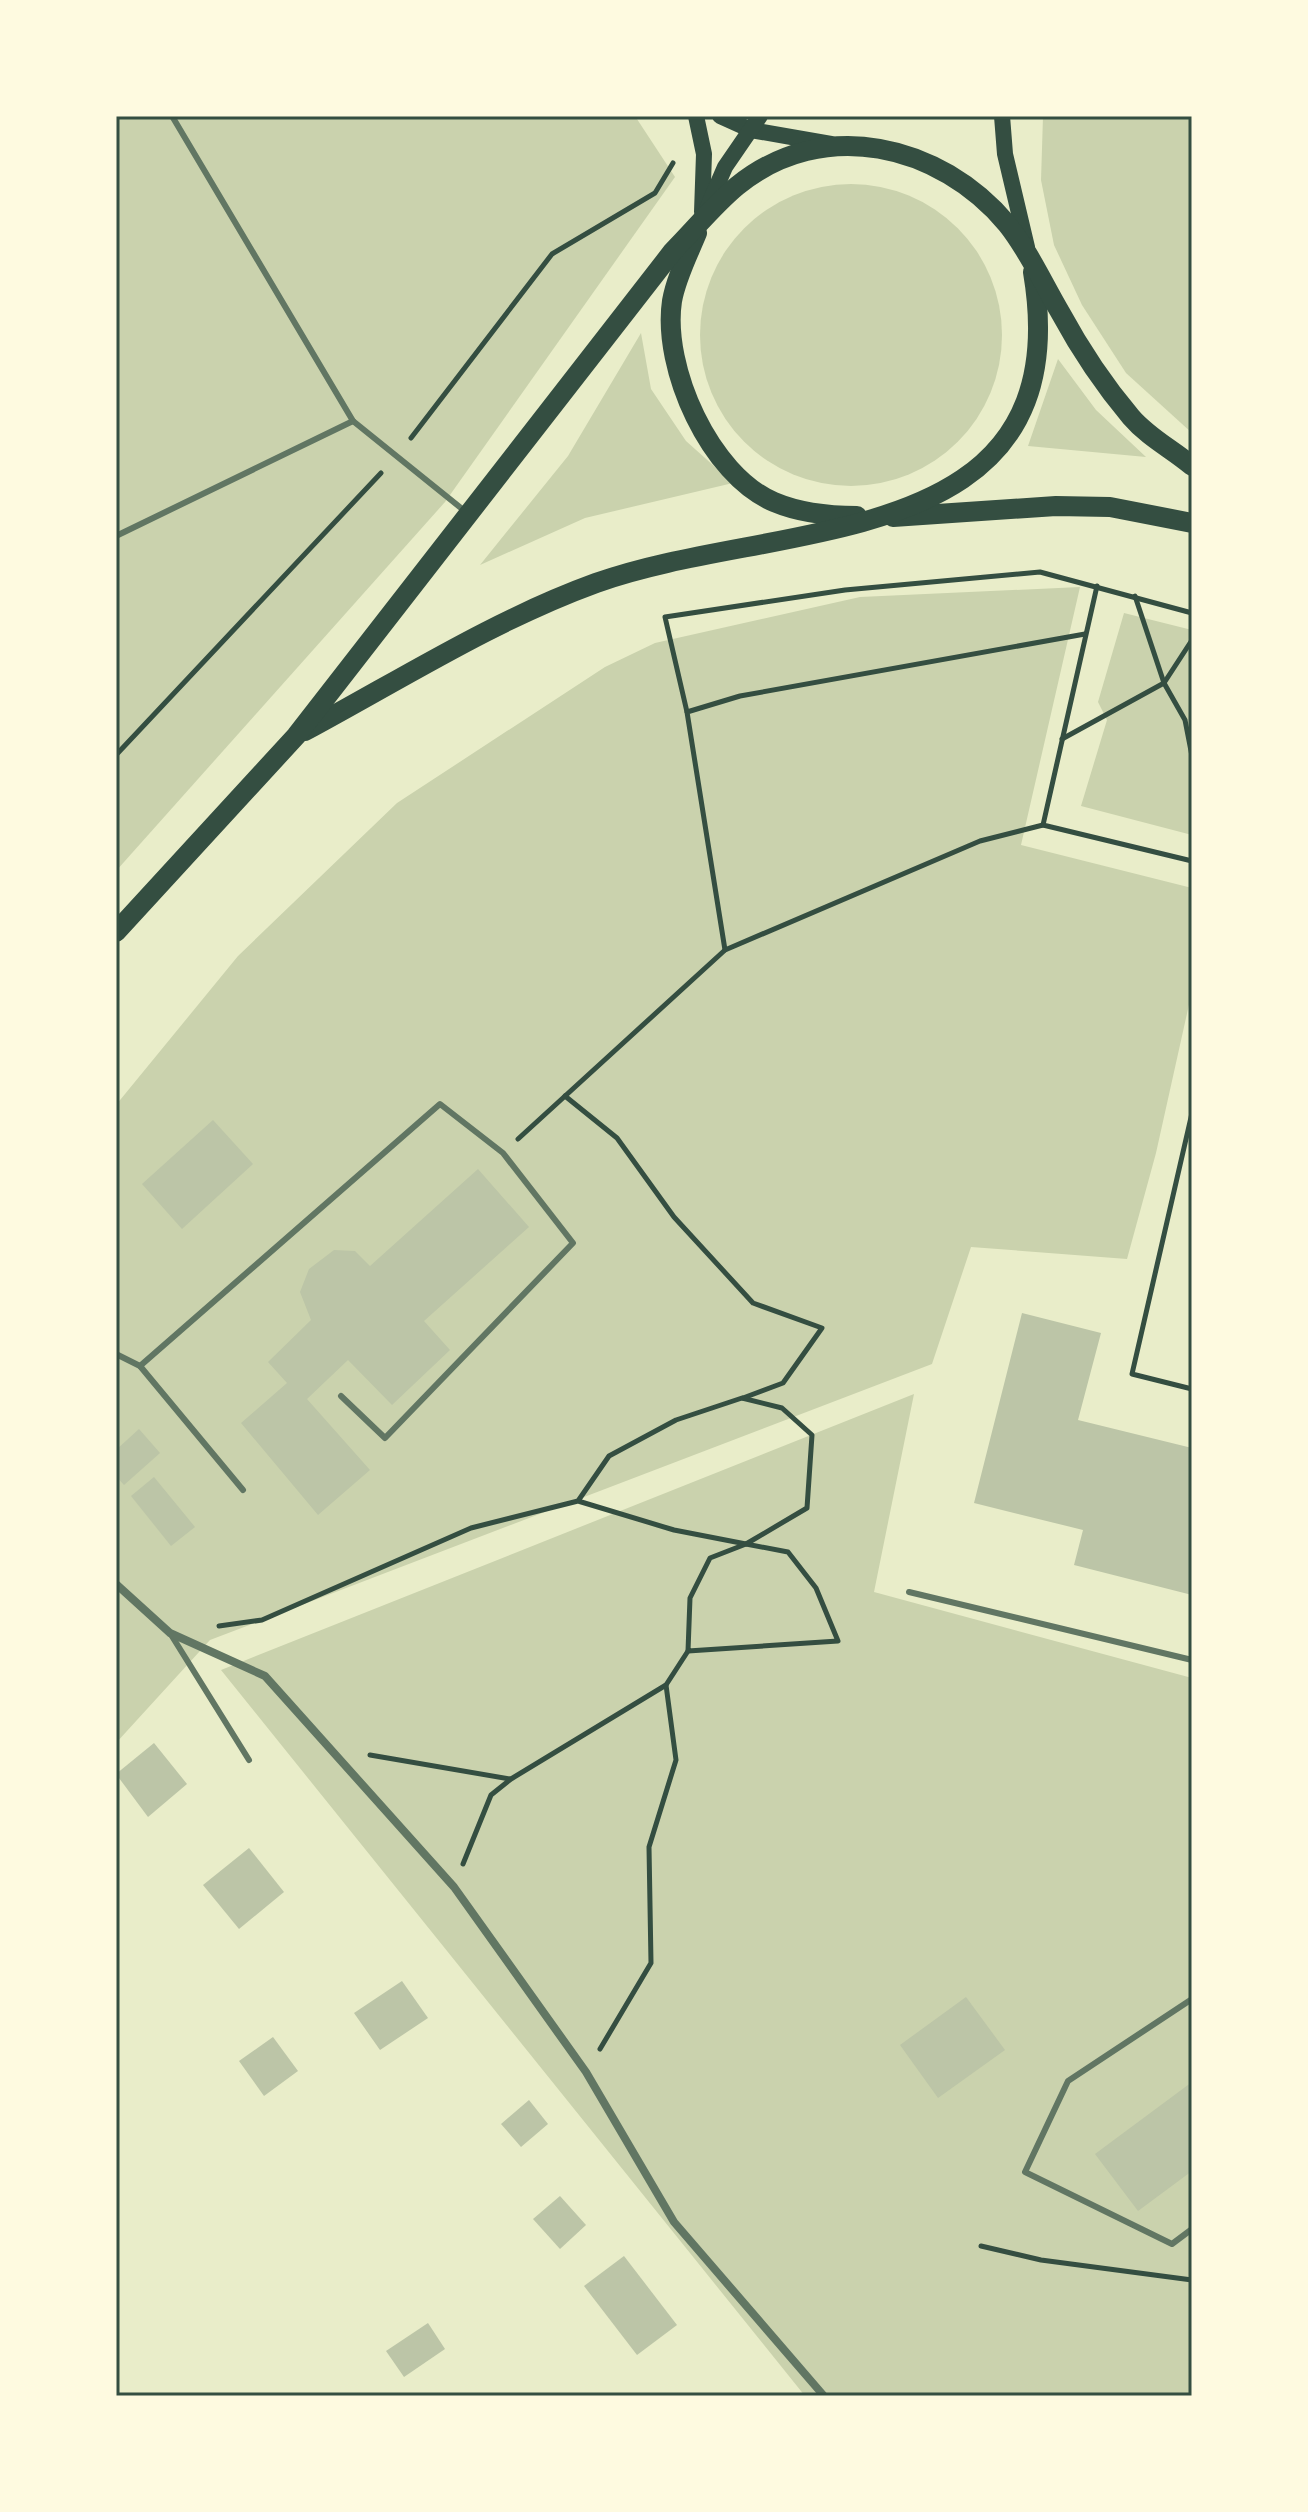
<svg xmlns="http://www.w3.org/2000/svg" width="1308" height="2512" font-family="'Alegreya Sans',sans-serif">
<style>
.green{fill:#cad2ad}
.building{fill:#bcc5a7}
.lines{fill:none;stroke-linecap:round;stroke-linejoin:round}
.path{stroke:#344e41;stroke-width:5}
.service{stroke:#617663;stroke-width:6}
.minor{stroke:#617663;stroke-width:8}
.secondary{stroke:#344e41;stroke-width:16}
.primary{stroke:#344e41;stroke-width:20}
.neatline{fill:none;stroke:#344e41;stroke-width:3}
</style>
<rect width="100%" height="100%" fill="#e9edc9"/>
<g class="green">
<path d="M116 116H635L675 177 445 502 116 871Z"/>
<path d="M1043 116H1192V433L1126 373 1082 305 1054 245 1041 180Z"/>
<circle cx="851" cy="335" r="151"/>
<path d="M641 333 651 389 686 441 733 483 585 518 480 565 568 456Z"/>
<path d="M1058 359 1096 410 1146 457 1028 446Z"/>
<path d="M1080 587 1021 845 1192 888V991L1156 1153 1127 1259 971 1247 932 1364 210 1640 116 1743V1105L238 956 397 803 605 667 655 643 860 597Z"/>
<path d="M1124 613 1192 630V835L1081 806 1107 720 1098 702Z"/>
<path d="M914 1394 874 1592 1192 1678V2396H805L221 1670Z"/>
</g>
<g class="building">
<path d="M213 1120 253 1164 182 1229 142 1184Z"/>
<path d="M478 1169 529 1227 424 1321 450 1350 392 1405 348 1360 307 1399 370 1470 318 1515 241 1423 287 1383 268 1362 311 1320 300 1292 309 1269 334 1250 355 1251 370 1266Z"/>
<path d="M1022 1313 1101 1333 1078 1420 1192 1448V1595L1074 1565 1083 1530 974 1503Z"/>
<path d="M139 1429 160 1453 124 1485 116 1476V1450Z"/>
<path d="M154 1477 195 1527 171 1546 131 1496Z"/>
<path d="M154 1743 187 1784 148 1817 116 1774Z"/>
<path d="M249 1848 284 1892 239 1929 203 1885Z"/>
<path d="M402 1981 428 2018 380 2050 354 2013Z"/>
<path d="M966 1997 1005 2050 938 2098 900 2045Z"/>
<path d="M273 2037 298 2071 264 2096 239 2061Z"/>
<path d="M1192 2082V2171L1138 2211 1095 2154Z"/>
<path d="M529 2100 548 2124 521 2147 501 2124Z"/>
<path d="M560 2196 586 2225 560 2249 533 2219Z"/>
<path d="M624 2256 677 2325 637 2355 584 2286Z"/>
<path d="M428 2323 445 2349 404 2377 386 2351Z"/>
</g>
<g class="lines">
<g class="path">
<path d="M411 438 552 254 655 193 673 163"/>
<path d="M1097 586 1043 825 1192 861"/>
<path d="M1135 596 1164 683 1185 720 1192 756"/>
<path d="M687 712 665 617 845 590 1040 572 1192 613"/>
<path d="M1062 739 1164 683 1192 640"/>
<path d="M116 755 381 473"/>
<path d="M725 950 687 712 740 696 1085 634"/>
<path d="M565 1096 617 1138 674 1217 753 1303 822 1328 783 1383 743 1398"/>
<path d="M1192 1113 1132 1374 1192 1389"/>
<path d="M518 1139 725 950 980 841 1043 825"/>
<path d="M746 1544 788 1552 816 1588 838 1641 688 1651 690 1598 710 1558Z"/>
<path d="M219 1626 262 1620 471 1528 578 1501 674 1530 746 1544 807 1508 812 1435 782 1408 742 1398 676 1420 609 1456 578 1501"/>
<path d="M370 1755 510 1779"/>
<path d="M463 1864 491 1795 511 1779 666 1685 688 1651"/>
<path d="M600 2049 651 1963 649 1847 676 1760 666 1685"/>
<path d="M981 2246 1041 2260 1192 2280"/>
</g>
<g class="service">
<path d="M172 116 353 421"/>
<path d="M116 536 353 421 466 512"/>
<path d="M116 1354 140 1366 243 1490"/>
<path d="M140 1366 440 1104 503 1153 573 1243 385 1438 341 1396"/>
<path d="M909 1592 1192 1660"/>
<path d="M170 1633 249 1760"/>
<path d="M1192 1999 1068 2081 1025 2172 1172 2244 1192 2229"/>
</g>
<path class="minor" d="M116 1584 170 1633 265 1676 454 1887 586 2072 674 2222 824 2396"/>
<g class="secondary">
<path d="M696 116 704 154 702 212"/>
<path d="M720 116 751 130 831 144"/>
<path d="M1002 116 1005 154 1027 247"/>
<path d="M706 211 725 167 760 116"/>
</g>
<g class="primary">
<path d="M697 233C688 255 676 278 672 301 662 368 710 475 774 502 800 513 829 516 857 516"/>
<path d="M893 517 1056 506 1110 507 1192 523"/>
<path d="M305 731C400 680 494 620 596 583 776 518 1081 557 1033 272"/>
<path d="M116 932 296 736 673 251C694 230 714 205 737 186 823 116 940 144 1007 224 1028 250 1043 283 1060 312 1080 349 1104 385 1131 417 1149 438 1172 449 1192 466"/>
</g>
</g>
<rect width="1308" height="2512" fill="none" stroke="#fefae0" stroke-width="236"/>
<rect x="118" y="118" width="1072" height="2276" class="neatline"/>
</svg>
